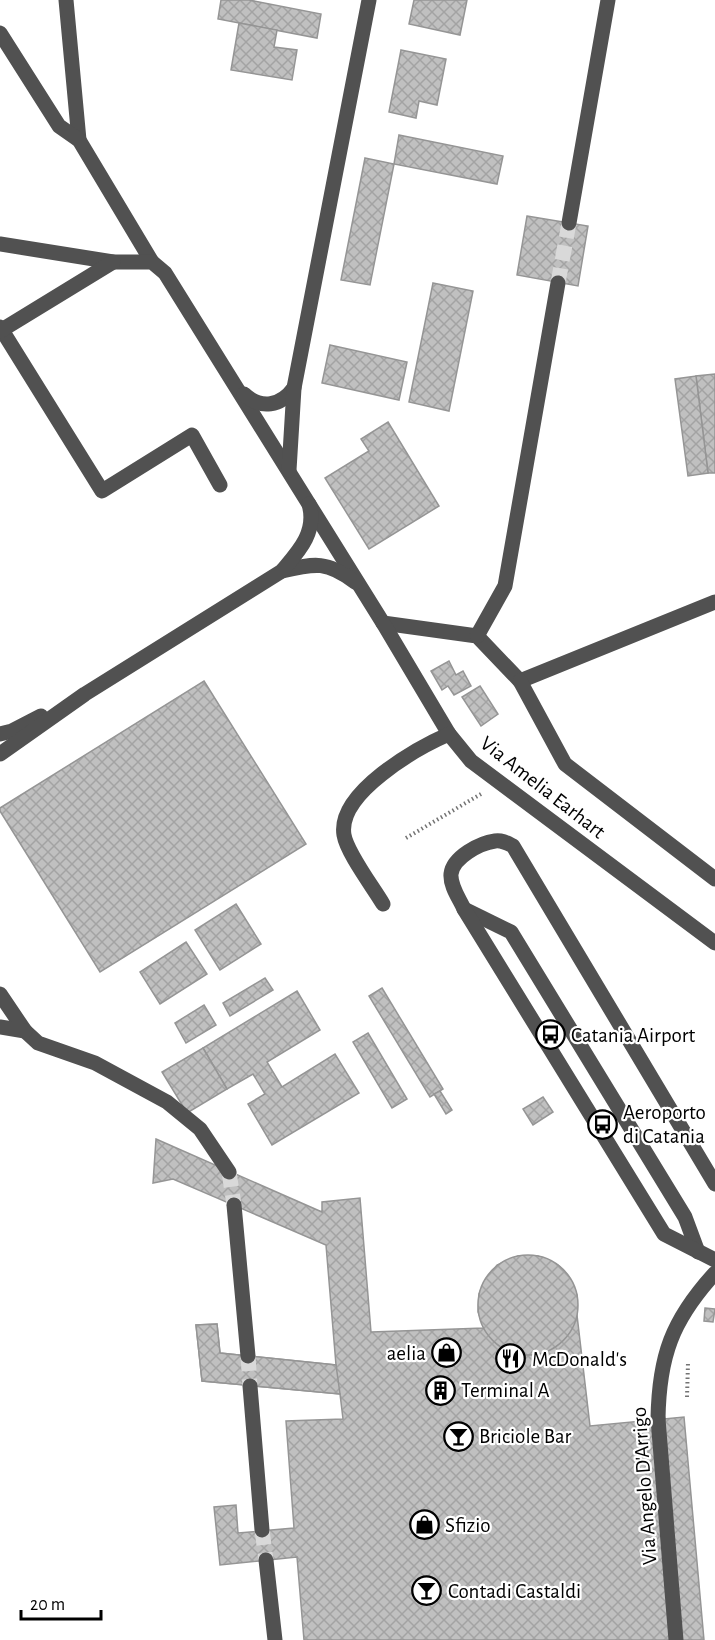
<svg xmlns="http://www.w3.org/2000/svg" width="715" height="1640" font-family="'Alegreya Sans',sans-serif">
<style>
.building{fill:url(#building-cross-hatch);stroke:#959595;stroke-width:1.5}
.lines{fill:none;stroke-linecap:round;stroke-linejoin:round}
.minor-tunnel{stroke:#d9d9d9;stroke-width:15;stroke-dasharray:15 8;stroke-linecap:butt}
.path{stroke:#737373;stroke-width:4;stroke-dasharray:1.5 3;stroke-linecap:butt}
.minor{stroke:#515151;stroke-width:15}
.minor-bridge{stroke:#515151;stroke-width:15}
.labels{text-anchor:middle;stroke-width:4.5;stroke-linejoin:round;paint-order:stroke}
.street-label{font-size:21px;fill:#000;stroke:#fff}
.poi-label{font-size:21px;fill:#000;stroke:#fff;text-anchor:start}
</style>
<defs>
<pattern id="building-cross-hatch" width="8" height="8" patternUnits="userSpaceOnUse" patternTransform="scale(1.5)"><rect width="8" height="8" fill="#c0c0c0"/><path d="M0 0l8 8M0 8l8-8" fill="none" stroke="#a3a3a3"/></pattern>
</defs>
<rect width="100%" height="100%" fill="#fff"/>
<g class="building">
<path d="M221 0H249L321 14 317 38 218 19Z"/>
<path d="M414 0H467L460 35 409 24Z"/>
<path d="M239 23 277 30 274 47 297 50 292 80 231 70Z"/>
<path d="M401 50 446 59 437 105 419 101 416 118 389 112Z"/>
<path d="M399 135 503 156 497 184 394 164Z"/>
<path d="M365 158 394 164 370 285 341 280Z"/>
<path d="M527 216 588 226 578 286 517 275Z"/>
<path d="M433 283 473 291 449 411 409 402Z"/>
<path d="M330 345 407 362 399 400 322 383Z"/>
<path d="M715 374V473H708L696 376Z"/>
<path d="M696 376 708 473 688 476 675 379Z"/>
<path d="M388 422 439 506 369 549 325 478 369 451 361 439Z"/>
<path d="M449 661 456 675 463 671 471 686 454 695 448 686 442 690 431 671Z"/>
<path d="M204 681 306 844 100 972 0 811V808Z"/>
<path d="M480 686 498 714 481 726 462 697Z"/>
<path d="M236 904 261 944 220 970 195 930Z"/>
<path d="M186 942 207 974 160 1004 140 972Z"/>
<path d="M265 978 273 990 230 1016 223 1003Z"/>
<path d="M382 988 443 1089 430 1097 369 996Z"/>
<path d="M297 991 320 1030 267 1062 282 1087 335 1054 359 1093 272 1145 248 1104 265 1094 253 1074 227 1089 203 1048Z"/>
<path d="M204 1005 216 1025 186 1043 175 1023Z"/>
<path d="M368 1033 407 1099 392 1108 353 1042Z"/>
<path d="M203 1048 227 1089 187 1113 162 1072Z"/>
<path d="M440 1091 452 1110 446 1114 434 1094Z"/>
<path d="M543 1097 553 1112 533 1125 523 1109Z"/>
<path d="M156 1139 322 1212V1202L360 1198 371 1332 484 1328 478 1312 479 1294 486 1279 497 1265 518 1256H538L558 1265 569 1277 577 1295V1315L590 1426 684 1417 704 1640H304L297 1557 220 1565 214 1507 236 1505 238 1533 294 1528 286 1421 343 1419 340 1394 202 1381 196 1325 217 1324 220 1353 336 1365 326 1245 173 1179 153 1183Z"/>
<circle cx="528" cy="1305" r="50"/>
<path d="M705 1308 715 1309 713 1322 704 1321Z"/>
<path d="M217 1324 220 1353 336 1365 340 1394 202 1381 196 1325Z"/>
</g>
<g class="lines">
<g class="minor-tunnel">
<path d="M558 283 569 223"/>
<path d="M229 1172 234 1205"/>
<path d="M248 1356 250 1386"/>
<path d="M262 1530 266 1560"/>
</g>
<g class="path">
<path d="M406 838 481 794"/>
<path d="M687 1397 688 1363"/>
</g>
<g class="minor">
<path d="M66 0 79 140"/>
<path d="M0 33 59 126 79 140 152 262"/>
<path d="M569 223 608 0"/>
<path d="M0 244 113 262H152L165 273 383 623 477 636 520 681 715 602"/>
<path d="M0 327 102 491 192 435 220 485"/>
<path d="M0 331 113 262"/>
<path d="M244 394C261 410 281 406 294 388"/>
<path d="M289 470 294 388 369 0"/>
<path d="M282 571C316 563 327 561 355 582"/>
<path d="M383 623 449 734 471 761 715 943"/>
<path d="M477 636 505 586 558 283"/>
<path d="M520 681 565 764 715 879"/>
<path d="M0 734 12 731 41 716"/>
<path d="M0 754 85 694 282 571C299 551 317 532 309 504"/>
<path d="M383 904C373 887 347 853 344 835 337 793 417 748 449 734"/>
<path d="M464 909 511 932 685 1217 698 1252"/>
<path d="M0 994 25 1031 38 1043 95 1063 167 1102 200 1129 229 1172"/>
<path d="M0 1027 25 1031"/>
<path d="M715 1184 513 846C507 843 502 840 495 841 480 843 453 857 451 874 450 886 459 898 464 909L664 1234 715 1260"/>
<path d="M234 1205 248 1356"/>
<path d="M250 1386 262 1530"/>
<path d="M658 1419 676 1640"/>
<path d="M266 1560 275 1640"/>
</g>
<path class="minor-bridge" d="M658 1419C659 1356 672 1320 715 1273"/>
</g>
<defs>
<symbol id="bus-ring" viewBox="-11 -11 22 22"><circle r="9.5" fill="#fff" stroke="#000" stroke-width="1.5"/><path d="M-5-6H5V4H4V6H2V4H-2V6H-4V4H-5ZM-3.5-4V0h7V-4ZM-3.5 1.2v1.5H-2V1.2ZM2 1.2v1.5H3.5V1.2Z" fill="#000"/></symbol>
<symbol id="shop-ring" viewBox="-11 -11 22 22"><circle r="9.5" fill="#fff" stroke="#000" stroke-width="1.5"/><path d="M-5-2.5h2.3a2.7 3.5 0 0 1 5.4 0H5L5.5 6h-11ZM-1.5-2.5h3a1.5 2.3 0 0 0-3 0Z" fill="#000"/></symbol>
<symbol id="restaurant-ring" viewBox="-11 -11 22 22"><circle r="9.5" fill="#fff" stroke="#000" stroke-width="1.5"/><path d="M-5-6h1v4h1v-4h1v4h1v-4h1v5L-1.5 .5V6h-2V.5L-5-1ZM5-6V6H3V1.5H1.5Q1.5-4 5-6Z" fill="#000"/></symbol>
<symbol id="building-ring" viewBox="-11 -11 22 22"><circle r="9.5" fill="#fff" stroke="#000" stroke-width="1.5"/><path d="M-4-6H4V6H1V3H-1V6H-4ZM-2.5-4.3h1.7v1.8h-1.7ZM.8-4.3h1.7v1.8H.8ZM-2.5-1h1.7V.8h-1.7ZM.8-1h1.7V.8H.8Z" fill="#000"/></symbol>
<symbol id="bar-ring" viewBox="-11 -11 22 22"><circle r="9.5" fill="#fff" stroke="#000" stroke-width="1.5"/><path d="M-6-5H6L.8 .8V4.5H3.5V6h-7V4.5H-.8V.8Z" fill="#000"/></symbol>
</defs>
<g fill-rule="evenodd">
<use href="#bus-ring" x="534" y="1018" width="33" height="33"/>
<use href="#bus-ring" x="586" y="1108" width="33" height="33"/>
<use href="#shop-ring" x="430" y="1336" width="33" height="33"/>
<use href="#restaurant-ring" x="494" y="1342" width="33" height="33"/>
<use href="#building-ring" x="424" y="1374" width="33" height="33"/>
<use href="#bar-ring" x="442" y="1420" width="33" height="33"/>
<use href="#shop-ring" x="408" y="1508" width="33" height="33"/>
<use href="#bar-ring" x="410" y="1574" width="33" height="33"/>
</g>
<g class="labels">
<g class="street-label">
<text transform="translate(543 787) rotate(38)" y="7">Via Amelia Earhart</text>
<text transform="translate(644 1486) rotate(-94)" y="7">Via Angelo D'Arrigo</text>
</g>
<g class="poi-label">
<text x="571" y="1042">Catania Airport</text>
<text x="623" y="1119">Aeroporto<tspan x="623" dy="24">di Catania</tspan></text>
<text x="426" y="1360" text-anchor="end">aelia</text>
<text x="532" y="1366">McDonald's</text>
<text x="461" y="1397">Terminal A</text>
<text x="479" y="1443">Briciole Bar</text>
<text x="445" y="1532">Sfizio</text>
<text x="448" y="1598">Contadi Castaldi</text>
</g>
</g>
<path d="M21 1610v9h80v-9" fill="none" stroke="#000000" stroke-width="3"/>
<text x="30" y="1610" font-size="18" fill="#000000" stroke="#ffffff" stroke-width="4.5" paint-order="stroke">20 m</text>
</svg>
